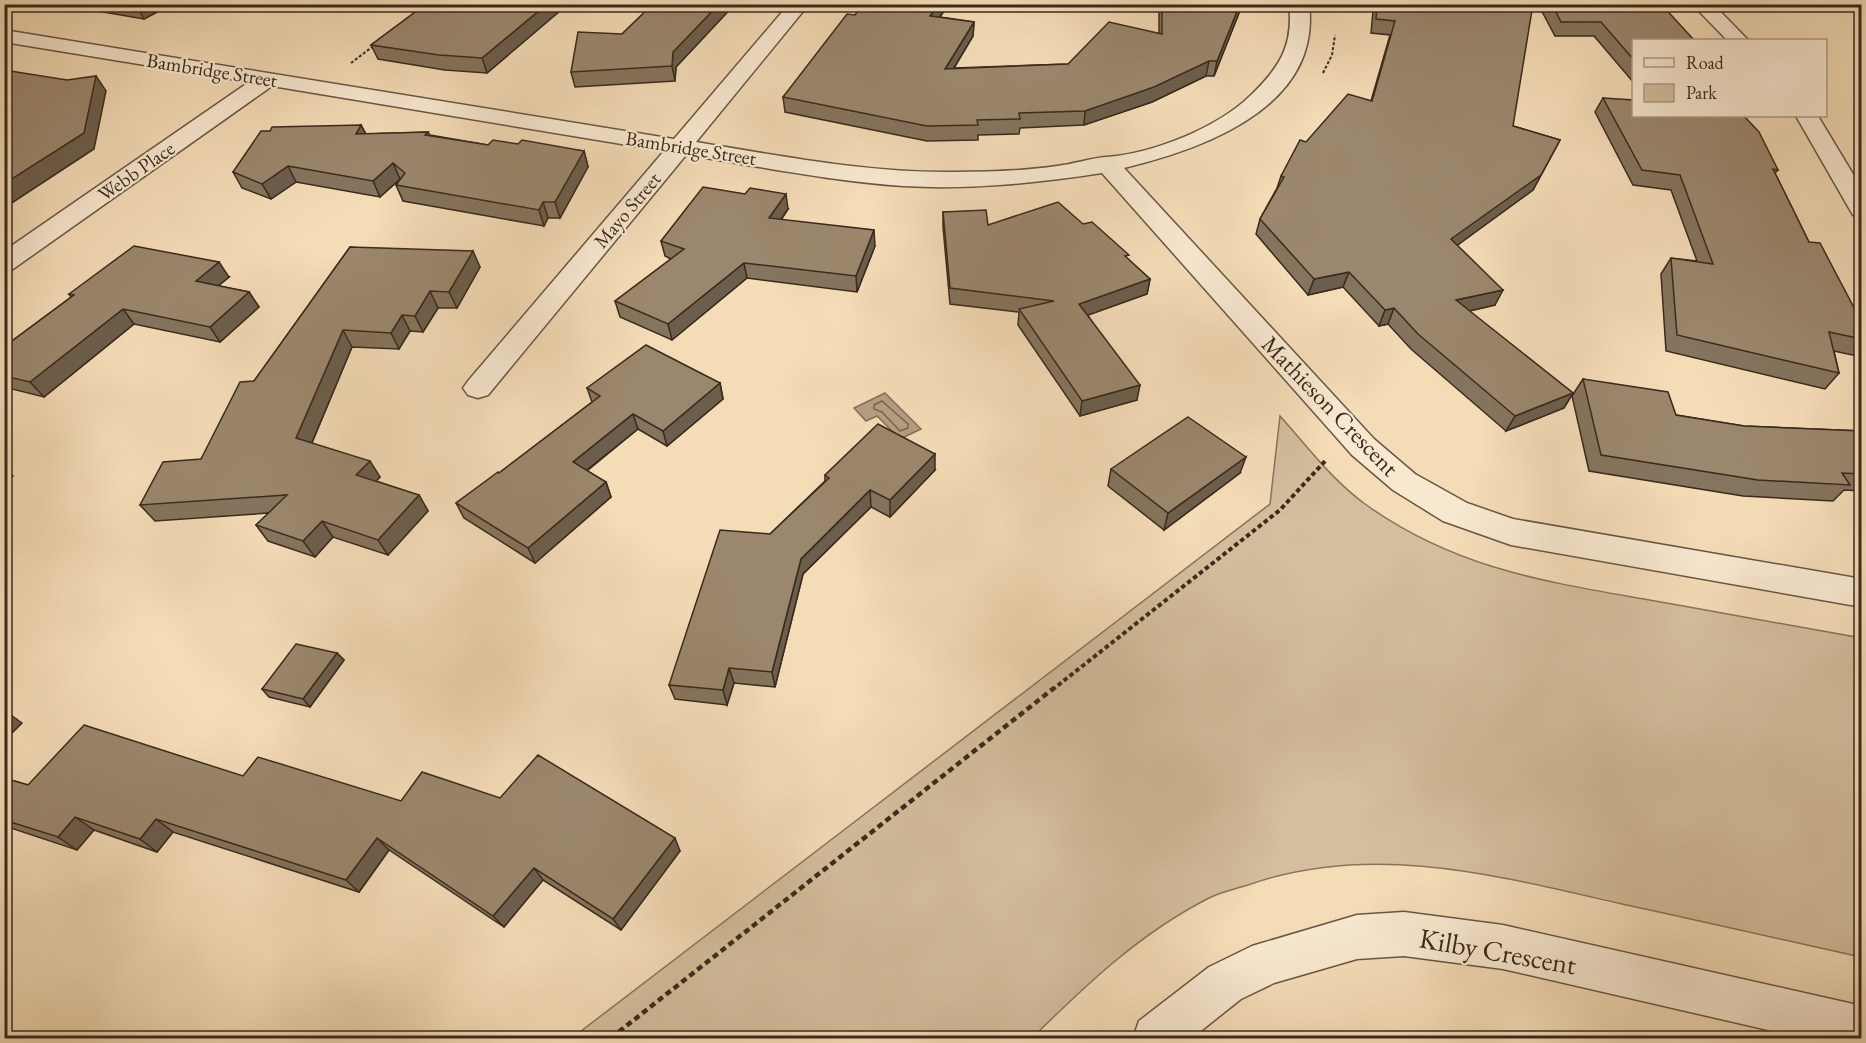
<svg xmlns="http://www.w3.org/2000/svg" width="1866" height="1043" font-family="'EB Garamond',serif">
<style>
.green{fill:#d4be9d;stroke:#87745c;stroke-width:1.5}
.water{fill:#b59f82;stroke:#847059;stroke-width:1.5}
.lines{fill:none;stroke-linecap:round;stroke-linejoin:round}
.shore{stroke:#78644f;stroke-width:1.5}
.minor-casing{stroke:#685643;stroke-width:3}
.path-far2{stroke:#3a2a1c;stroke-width:2;stroke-dasharray:3 2;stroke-linecap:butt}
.path-far1{stroke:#3a2a1c;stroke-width:4;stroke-dasharray:4.5 3;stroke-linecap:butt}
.path{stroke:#3a2a1c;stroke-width:4.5;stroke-dasharray:6 4;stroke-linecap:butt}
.minor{fill:#f8e8d0;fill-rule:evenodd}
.wall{fill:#85745e;stroke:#3a2a1c;stroke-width:1.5}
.shaded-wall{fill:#6c5e4c;stroke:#3a2a1c;stroke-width:1.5}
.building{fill:#9b876d;stroke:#3a2a1c;stroke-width:1.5}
.labels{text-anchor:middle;stroke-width:4.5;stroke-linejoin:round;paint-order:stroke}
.far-street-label{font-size:20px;fill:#3a2a1c;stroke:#f8e8d0}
.street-label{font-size:24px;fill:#3a2a1c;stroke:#f8e8d0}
.near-street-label{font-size:28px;fill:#3a2a1c;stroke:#f8e8d0}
</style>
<rect width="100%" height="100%" fill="#f4dcb7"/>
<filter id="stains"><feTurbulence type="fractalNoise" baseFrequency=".00333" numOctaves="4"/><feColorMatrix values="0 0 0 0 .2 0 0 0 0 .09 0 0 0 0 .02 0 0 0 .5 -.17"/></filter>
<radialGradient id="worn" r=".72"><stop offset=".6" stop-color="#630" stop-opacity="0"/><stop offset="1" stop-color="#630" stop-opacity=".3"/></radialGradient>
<path class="green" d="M1280 416C1307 446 1332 480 1365 504 1457 570 1548 582 1655 601 1724 613 1793 626 1861 638V957C1782 939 1702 921 1622 904 1499 876 1372 841 1248 885 1235 889 1221 892 1209 898 1140 933 1086 985 1032 1038H572L1270 504Z"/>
<path class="water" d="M885 393 921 429 900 439 877 416 866 421 854 408Z"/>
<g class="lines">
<path class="shore" d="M882 401 908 424V428L900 431 882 412 874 409V405Z"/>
<defs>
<g id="minor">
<path d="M789 4H809L696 142C781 156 867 173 953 172 988 172 1023 171 1057 166 1074 164 1091 158 1106 157 1152 154 1217 128 1250 96 1279 68 1294 46 1289 4H1309C1322 107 1203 149 1124 168L1374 439 1415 474 1467 503 1513 519 1862 579V607L1511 545 1443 521 1393 490 1352 455 1102 173C1036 183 970 190 903 186 830 181 758 166 686 155L488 395 478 398 468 395 463 388 468 381 664 151 272 86 13 269 4 271V251L249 82 4 42V30L674 139Z"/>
<path d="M1692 4H1713L1748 40H1727Z"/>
<path d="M1796 116H1818L1862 189V217L1853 215 1850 210Z"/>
<path d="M1404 912 1503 925 1862 1006V1038H1803L1503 969 1404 956 1357 959 1274 983 1241 999 1192 1038H1133L1139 1021 1209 967 1252 946 1357 915Z"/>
</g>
</defs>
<use href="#minor" class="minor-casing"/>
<g class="path-far2">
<path d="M1751 9 1862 11"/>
<path d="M351 63 376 44"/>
<path d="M1323 73 1332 55 1335 35"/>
</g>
<path class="path-far1" d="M1052 690 1280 510 1326 460"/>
<path class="path" d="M611 1038 1054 688"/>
<use href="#minor" class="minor"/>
</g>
<g class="wall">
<path d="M56 4H172L144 19Z"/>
<path d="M426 4H568L487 73 445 70 378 59 371 45Z"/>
<path d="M653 4H735L676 67 675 81 575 87 571 72 622 34Z"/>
<path d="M863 4H949L940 17 974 22 973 36 954 68 1068 64 1159 33V4H1241L1239 13 1214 76H1206L1152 102 1084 125 1020 128 1019 134 978 135V140L927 141 785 112 783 97 855 15Z"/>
<path d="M1370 4H1464L1513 126 1560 140 1533 190 1457 245 1495 305 1469 311 1573 393 1564 408 1506 431 1411 349 1388 324 1379 326 1343 287 1308 295 1256 234 1260 219 1277 188 1281 176 1306 142 1371 101 1390 35 1371 33 1373 11Z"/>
<path d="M1538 4H1661L1634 40V83L1594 36H1555Z"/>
<path d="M1603 98 1778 170 1775 173 1809 242 1862 323V351L1857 356 1834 351 1839 373 1825 389 1666 351 1661 274 1671 258 1697 261 1671 190 1633 185 1595 112Z"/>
<path d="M361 125 366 134 428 132 430 135 488 145 518 144 584 151 588 167 560 218H548L544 226 403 201 396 185 400 179 380 197 296 182 271 199 242 188 233 172Z"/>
<path d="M788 209 781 220 875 246 857 292 747 278 672 340 620 317 615 301 671 259 665 256 661 241Z"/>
<path d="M943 212 988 225 1083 224 1128 259 1150 279 1147 294 1088 315 1137 400 1080 416 1018 325 1019 312 950 304 943 227Z"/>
<path d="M350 247 480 267 457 308H438L423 332 410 331 399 349 352 347 312 443 380 477 376 481 419 495 428 511 388 555 333 537 315 557 268 541 256 525 269 513 155 521 140 505 201 459 254 381Z"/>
<path d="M229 277 218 286 249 292 259 307 220 342 134 324 44 397 4 387V347L71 297 69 294Z"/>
<path d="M1583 379 1676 415 1744 426 1862 431V491L1844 490 1833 501 1743 496 1589 471 1572 396Z"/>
<path d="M720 383 723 399 667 446 638 429 587 471 606 482 611 497 535 563 464 518 456 503 499 473 592 402 587 388Z"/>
<path d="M1111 469 1240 473 1164 530 1108 486Z"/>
<path d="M935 470 890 517 871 507 803 574 775 687 734 683 727 705 675 699 669 685 770 534 825 481V475Z"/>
<path d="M337 653 344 660 310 707 269 697 262 689Z"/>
<path d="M243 776 401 801 500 798 680 851 621 930 543 880 504 927 389 850 359 892 173 832 157 852 94 830 77 850 5 826 4 827V778L28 785Z"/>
</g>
<g class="shaded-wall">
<path d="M138 4H172L144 19 136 5Z"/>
<path d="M547 4H568L487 73 482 58Z"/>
<path d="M719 4H735L676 67 675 81 672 66 673 52Z"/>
<path d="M939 4H949L930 30V16Z"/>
<path d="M1240 4H1241L1239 13 1214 76 1217 61Z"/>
<path d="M974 22 973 36 945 83V69Z"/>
<path d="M1209 61 1206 76 1152 102 1084 125 1085 111Z"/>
<path d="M96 76 106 91 94 149 4 208V184Z"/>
<path d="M361 125 369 140 356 134Z"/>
<path d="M1560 140 1533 190 1444 255 1451 239Z"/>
<path d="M584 151 588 167 560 218 555 202Z"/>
<path d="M393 163 400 179 380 197 373 181Z"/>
<path d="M288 166 296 182 271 199 262 184Z"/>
<path d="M786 194 788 209 771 234 769 218Z"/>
<path d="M543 202 548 218 544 226 539 210Z"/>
<path d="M874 230 875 246 857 292 856 276Z"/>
<path d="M473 251 480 267 457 308 449 292Z"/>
<path d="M219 262 229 277 206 296 196 281Z"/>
<path d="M744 263 747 278 672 340 668 324Z"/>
<path d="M1349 272 1343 287 1308 295 1314 279Z"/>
<path d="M1150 279 1147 294 1077 319 1079 304Z"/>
<path d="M1503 290 1495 305 1448 316 1456 300Z"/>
<path d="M430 291 438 308 423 332 415 316Z"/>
<path d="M249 292 259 307 220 342 210 327Z"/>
<path d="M1394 308 1388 324 1379 326 1385 310Z"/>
<path d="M123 309 134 324 44 397 30 382Z"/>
<path d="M402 315 410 331 399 349 391 333Z"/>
<path d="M343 330 352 347 307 454 296 438Z"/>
<path d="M720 383 723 399 667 446 663 431Z"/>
<path d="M1140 385 1137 400 1080 416 1082 401Z"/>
<path d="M1573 393 1564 408 1506 431 1515 416Z"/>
<path d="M633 414 638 429 578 477 573 462Z"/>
<path d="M935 454V470L890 517V500Z"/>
<path d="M1246 457 1240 473 1164 530 1168 513Z"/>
<path d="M370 461 380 477 366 491 356 475Z"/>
<path d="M4 467 13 476 4 484Z"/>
<path d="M606 482 611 497 535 563 528 548Z"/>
<path d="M870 490 871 507 803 574 775 687 772 672 801 559Z"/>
<path d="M419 495 428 511 388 555 378 540Z"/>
<path d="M322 521 333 537 315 557 303 541Z"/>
<path d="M337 653 344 660 310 707 303 699Z"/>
<path d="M729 668 734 683 727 705 723 690Z"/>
<path d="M4 710 22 723 4 741Z"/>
<path d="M75 817 94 830 77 850 58 837Z"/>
<path d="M156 819 173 832 157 852 140 839Z"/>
<path d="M377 838 389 850 359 892 346 880Z"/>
<path d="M675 838 680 851 621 930 613 919Z"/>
<path d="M534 868 543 880 504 927 493 916Z"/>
</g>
<g class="building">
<path d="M426 4H547L482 58 439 55 371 45Z"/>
<path d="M653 4H719L673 52 672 66 571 72 578 32 622 34Z"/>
<path d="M863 4H939L930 16 974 22 945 69 1068 64 1109 22 1162 34V4H1240L1217 61H1209L1154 87 1085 111 1019 113 1020 119 977 120 978 125 927 126 783 97 847 14 855 15Z"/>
<path d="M1377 4H1464L1532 10 1513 126 1560 140 1541 175 1451 239 1503 290 1456 300 1573 393 1515 416 1418 334 1394 308 1385 310 1349 272 1314 279 1260 219 1284 177 1281 176 1300 140 1306 142 1348 94 1372 101 1395 21 1376 19Z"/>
<path d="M1552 4H1661L1694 40H1634V60L1601 22H1561Z"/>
<path d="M4 70 67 80 96 76 84 133 4 184V115L10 112 4 111Z"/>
<path d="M1603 98 1634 100V116H1744L1759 132 1778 170 1773 169 1809 242 1820 243 1862 323V339L1829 332 1839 373 1677 335 1671 258 1713 264 1680 175 1642 170Z"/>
<path d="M361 125 356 134 428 132 425 135 488 145 493 140 518 144 522 140 584 151 555 202H543L539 210 396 185 405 173 393 163 373 181 288 166 262 184 233 172 261 131H270L272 127Z"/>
<path d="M703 187 745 194 750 188 786 194 769 218 874 230 856 276 744 263 668 324 615 301 684 249 661 241Z"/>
<path d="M1058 202 1083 224 1092 222 1129 255 1125 256 1150 279 1079 304 1140 385 1082 401 1019 309 1054 301 950 288 943 212 986 210 988 225Z"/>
<path d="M134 246 219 262 196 281 249 292 210 327 123 309 30 382 4 376V347L74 295 69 294Z"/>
<path d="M350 247 473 251 449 292 430 291 415 316 402 315 391 333 343 330 296 438 370 461 356 475 419 495 378 540 322 521 303 541 256 525 287 495 140 505 163 462 201 459 240 382 254 381Z"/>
<path d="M646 345 720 383 663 431 633 414 573 462 606 482 528 548 456 503 498 472 499 473 600 396 587 388Z"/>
<path d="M1583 379 1668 392 1676 415 1744 426 1862 431V474L1842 473 1850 485 1758 480 1601 455Z"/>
<path d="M1188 417 1246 457 1168 513 1111 469Z"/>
<path d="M878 424 935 454 890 500 870 490 801 559 772 672 729 668 723 690 669 685 720 530 770 534 829 478 825 475Z"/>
<path d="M296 644 337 653 303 699 262 689Z"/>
<path d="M84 725 243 776 258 757 401 801 422 772 500 798 538 755 675 838 613 919 534 868 493 916 377 838 346 880 156 819 140 839 75 817 58 837 4 820V778L28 785Z"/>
</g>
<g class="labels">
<g class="far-street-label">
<text transform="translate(212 70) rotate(9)" y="7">Bambridge Street</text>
<text transform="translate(691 148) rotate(9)" y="7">Bambridge Street</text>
<text transform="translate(136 171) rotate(-35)" y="7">Webb Place</text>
<text transform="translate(627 210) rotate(-50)" y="7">Mayo Street</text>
</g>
<g class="street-label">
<text transform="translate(1330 406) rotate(46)" y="8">Mathieson Crescent</text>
</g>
<g class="near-street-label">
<text transform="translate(1498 951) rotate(10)" y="10">Kilby Crescent</text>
</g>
</g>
<rect width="1866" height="1043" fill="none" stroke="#f4dcb7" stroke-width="24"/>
<rect x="6" y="6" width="1854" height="1031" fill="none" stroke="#3a2a1c" stroke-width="3"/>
<rect x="12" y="12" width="1842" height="1019" fill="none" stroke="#3a2a1c" stroke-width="1.5"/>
<rect x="1632" y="39" width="195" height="78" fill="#f8e8d0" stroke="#ac9c88" stroke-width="1.5"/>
<rect x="1644" y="58" width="30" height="9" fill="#f8e8d0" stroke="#ac9c88" stroke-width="1.5"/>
<text x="1686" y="69" font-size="18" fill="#3a2a1c">Road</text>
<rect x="1644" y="84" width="30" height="18" fill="#d4be9d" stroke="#ac9c88" stroke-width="1.5"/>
<text x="1686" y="99" font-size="18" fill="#3a2a1c">Park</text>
<rect width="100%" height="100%" filter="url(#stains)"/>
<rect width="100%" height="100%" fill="url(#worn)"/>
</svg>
